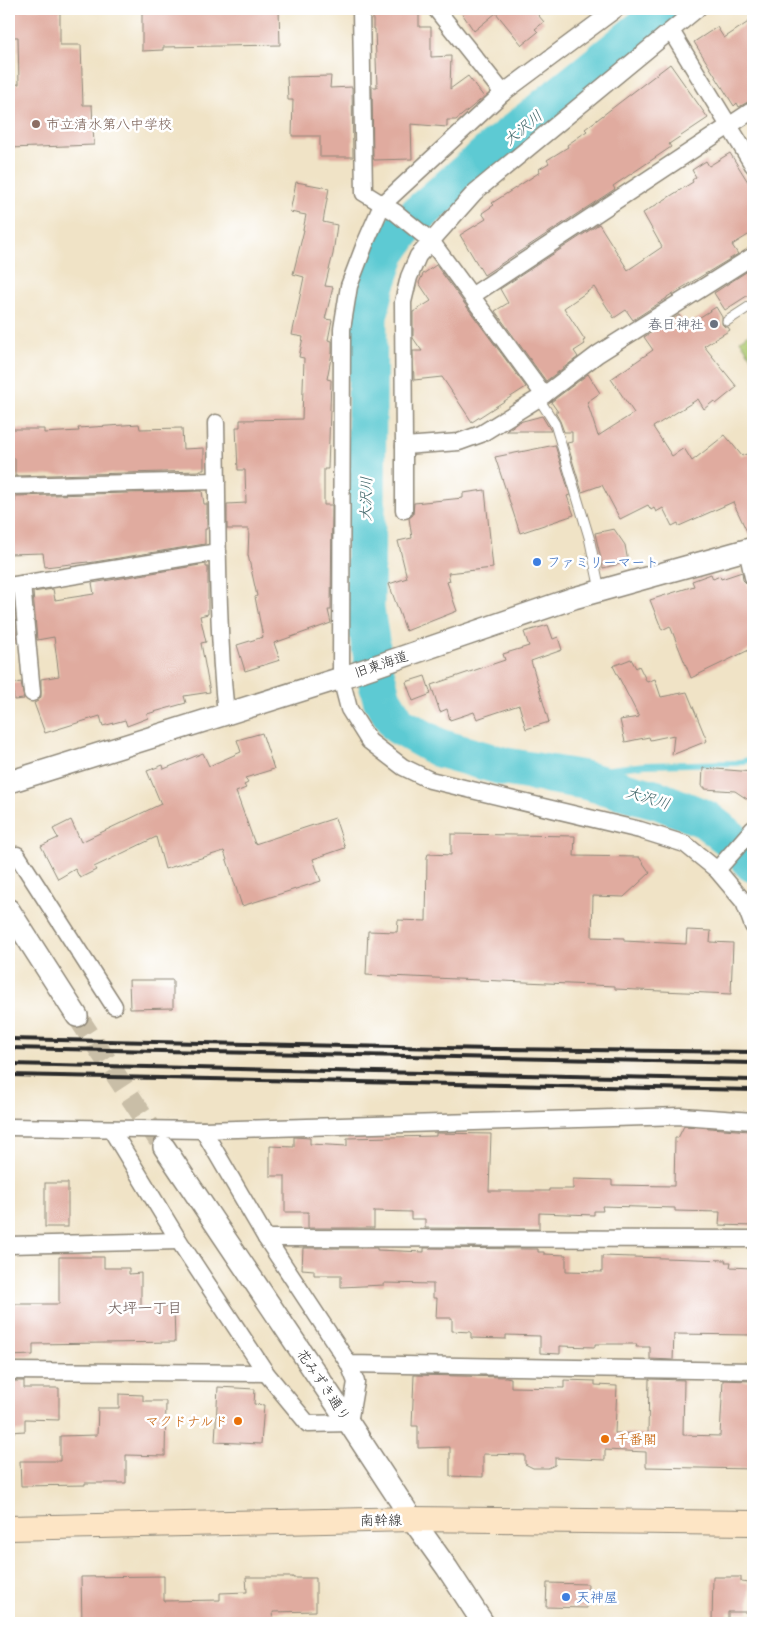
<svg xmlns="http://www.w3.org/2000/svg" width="762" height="1632" font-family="'Playpen Sans','Klee One',sans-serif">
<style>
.green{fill:#aec96f;stroke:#6c7a4d}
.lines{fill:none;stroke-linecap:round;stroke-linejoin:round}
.stream{stroke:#5dcad3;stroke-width:6}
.river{stroke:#5dcad3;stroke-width:39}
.building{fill:#e0ab9f}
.tertiary-tunnel{stroke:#c9bea7;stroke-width:21;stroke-dasharray:21 11;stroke-linecap:butt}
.service-casing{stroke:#8e8778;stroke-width:11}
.minor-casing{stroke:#8e8778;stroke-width:19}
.tertiary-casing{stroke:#8e8778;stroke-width:24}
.secondary-casing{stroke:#8e8778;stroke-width:26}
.service{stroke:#fff;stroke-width:9}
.minor{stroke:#fff;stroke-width:16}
.tertiary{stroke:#fff;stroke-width:21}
.secondary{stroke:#fde5c5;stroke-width:24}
.rail{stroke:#2b2b2b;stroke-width:4}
.education-dot{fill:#8d6e63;stroke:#fff;stroke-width:2}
.worship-dot{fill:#6b7280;stroke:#fff;stroke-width:2}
.shop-dot{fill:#3f7fe0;stroke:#fff;stroke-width:2}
.food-dot{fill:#e8710a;stroke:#fff;stroke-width:2}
.labels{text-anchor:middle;stroke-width:5;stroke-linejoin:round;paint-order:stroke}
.education-label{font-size:14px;fill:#785e54;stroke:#fff;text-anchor:start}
.worship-label{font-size:14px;fill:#5b616d;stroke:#fff;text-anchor:end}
.shop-label{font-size:14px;fill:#366cbe;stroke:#fff;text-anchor:start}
.street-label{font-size:14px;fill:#2b2b2b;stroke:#fff}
.food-label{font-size:14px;fill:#c56008;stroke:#fff;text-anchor:end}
.water-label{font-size:15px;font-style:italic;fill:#3c6366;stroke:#fff}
.neighbourhood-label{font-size:15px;fill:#6a5854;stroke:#fff}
</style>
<rect width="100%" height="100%" fill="#fff"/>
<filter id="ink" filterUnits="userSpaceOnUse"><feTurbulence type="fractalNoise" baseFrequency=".02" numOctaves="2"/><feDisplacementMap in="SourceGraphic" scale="10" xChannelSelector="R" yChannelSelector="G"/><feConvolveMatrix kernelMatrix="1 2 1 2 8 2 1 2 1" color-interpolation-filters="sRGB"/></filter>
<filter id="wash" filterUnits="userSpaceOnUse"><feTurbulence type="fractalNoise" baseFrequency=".0096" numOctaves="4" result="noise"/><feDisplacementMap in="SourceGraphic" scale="20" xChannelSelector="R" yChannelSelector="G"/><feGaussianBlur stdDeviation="1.12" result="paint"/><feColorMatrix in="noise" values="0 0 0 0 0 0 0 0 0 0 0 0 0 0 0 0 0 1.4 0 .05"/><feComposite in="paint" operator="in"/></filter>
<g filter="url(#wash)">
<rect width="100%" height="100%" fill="#f0e3c6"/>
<path class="green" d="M753 331V360L740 340Z"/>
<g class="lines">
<path class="stream" d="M557 775 645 765 736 763 753 759"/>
<path class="river" d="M667 9 489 153 406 225 387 253 376 284 368 317 365 609 375 672 382 699 398 725 439 748 506 767 584 780 658 800 705 819 737 844 753 863"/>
</g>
<g id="blocks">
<g class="building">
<path d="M9 9H60V45H81L83 105H92L94 145 9 148V85L19 84 18 37H9Z"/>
<path d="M142 9H279L280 45 163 47V50L142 51Z"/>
<path d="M459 9H533L544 22 535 29 538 32 522 45 496 13 474 31Z"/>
<path d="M373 12H419V27H431V57L451 56 450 89 468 76 484 97 456 120H447V127L411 124 412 159 374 160 373 157 372 87H377L375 29H373Z"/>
<path d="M753 19V99L739 107 737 103 734 106 694 42 717 27 724 38Z"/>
<path d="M670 64 708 118 669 144 671 147 613 186 615 189 484 275 460 235 486 219 482 213 494 205 492 203 540 172 539 169 549 163 547 160 568 147 567 145 587 131 585 129Z"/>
<path d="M331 76 330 88 352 87 353 157H320V136H292L293 100H288L287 77Z"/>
<path d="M730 153 753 190V232L732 245 738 254 667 297V298L633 320 626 310 614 318 594 287 564 308 585 340 583 341 585 344 574 351 578 357 546 381 495 311 508 303 500 289 599 224 628 270 662 247 643 213 693 182 692 180 696 177 692 170 706 161 709 166Z"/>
<path d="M296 182 329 188 323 222 337 225 333 254 325 286 333 287 325 319 332 320 328 340 332 341V353L327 379 331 380 328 469H324V505H332L331 610H328L331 623 274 643 280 660 245 671 237 645 263 637 255 597 257 596 248 555 249 529H227V504L246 503 245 470H238L236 427H240V420L302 419 304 358 299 357 303 337 292 335 304 277 293 274 304 230H303L306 215 290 212Z"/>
<path d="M436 265 526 387 472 422 442 377 414 380 413 351H422L413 338V312L431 301 419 283 423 274Z"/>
<path d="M749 270 753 276V292L725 310 714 293Z"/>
<path d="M716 307 722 317V324L725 327H728L730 330 704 346 737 387 716 404 714 401 704 409 698 399 653 427 672 456 684 448 692 461 725 435 742 456 753 451V536H749L733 502 679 526 678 523 672 526 663 508 656 512 654 508 651 510 648 505 620 519 602 485 582 492 567 443 572 442V432H564L560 421 555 412H558L551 402 588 374 600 393 587 402 598 436 634 413 611 379 653 350 644 337 679 315 686 326Z"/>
<path d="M542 416 551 431H506L519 422Z"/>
<path d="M139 424 140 429 182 428 183 449 204 448V470H200V471L15 476V458H9V429H44V433L79 431 78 428Z"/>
<path d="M555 445 570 495 567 496 574 515 520 533 495 457Z"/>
<path d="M485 490 493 568 448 573 450 581 447 582 457 611 406 631 389 584 407 578 398 541 412 538 409 518 413 515 414 503 463 498V493Z"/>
<path d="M202 491 204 504H207V529H205V544L88 563V562L45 567 43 553 9 554V502H15L16 496Z"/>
<path d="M614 529 625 545 628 562 603 568 595 533Z"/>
<path d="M206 564V567H208V614L200 616 206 642 201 643 210 692 184 696 186 703 147 714 148 718 127 726 125 720 103 726 100 716 45 733 34 703 38 701 41 697V679L59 676 54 637 37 640 33 592 53 589 55 600 94 594 92 583Z"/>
<path d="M742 572 743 580 748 585 753 601V648L691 678 670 626 662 630 650 600 694 586 692 581 711 574 713 579 720 576 721 579Z"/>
<path d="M14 609 17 642 9 644V610Z"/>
<path d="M548 625 553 639 558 637 562 650 531 661 549 722 526 729 519 705 477 719 474 712 450 720 447 709 440 712 431 685 505 660 503 654 529 646 524 632Z"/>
<path d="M631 659 636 668 639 666 647 682 655 679 661 697 687 692 707 741 672 755 674 735 650 740 649 737 625 742 620 720 639 717 613 666Z"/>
<path d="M425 676 431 694 413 701 406 682Z"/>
<path d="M21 682 24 699 14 700 12 684Z"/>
<path d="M262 733 274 769 245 778 248 783 244 785 246 788 236 792 255 844 335 818 345 848 313 859 321 881 242 906 224 851 165 869 156 837 94 867 96 870 80 878 75 869 58 879 41 846 58 838 53 829 71 820 81 842 161 804 147 771 163 765 164 769 203 753 209 766 241 752 237 740Z"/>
<path d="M703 768 753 772V803L735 791 705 789V787H702Z"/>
<path d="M451 834 575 836 574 856 639 857 650 873 624 897 593 896 592 937 624 938V941L686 944 687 930 711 931 710 942 733 943 731 994 615 989V986L366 975 368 931 397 932 398 920 426 921 427 857 428 854 451 855Z"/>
<path d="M129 980H173V1008L130 1009Z"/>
<path d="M684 1126 749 1131V1136H752L753 1226 719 1225 720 1212 675 1211V1208L602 1206 603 1211H594V1215L539 1213V1229L425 1228V1219H411V1212L374 1211V1228H308V1212H285V1176H270V1146L294 1147V1137L310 1138V1144L347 1146V1138L436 1136V1133L491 1134 489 1191H549V1189H573V1179L612 1180V1185L674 1186 675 1138H678Z"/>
<rect x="45" y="1183" width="23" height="44"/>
<path d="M303 1248H377V1250L424 1252V1248L538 1249V1252H544V1254L566 1255V1271L602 1272V1256L726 1260 725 1262H731L730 1267 752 1268 751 1281H753V1335L674 1334 673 1360 650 1359V1347H636L637 1344H595V1347L560 1346V1354L540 1353V1336L506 1335V1339L471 1338V1332L452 1331V1318H436L437 1298H433V1284L384 1283V1285L341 1287V1275H314V1270L302 1269Z"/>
<path d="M59 1257H104V1268H129V1274L141 1273V1307L174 1306 175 1342 33 1344V1355L9 1356V1304H59Z"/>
<path d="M414 1375 506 1377 511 1378V1387L564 1388V1380L595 1381V1385L617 1386 615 1433 648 1434 649 1379 684 1380 683 1435 720 1436 723 1380 750 1381 749 1419H753V1469L646 1467V1452L605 1450V1460L555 1458V1465L548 1468H533L525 1464V1455L483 1454V1477L450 1476V1447L418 1448V1426H412Z"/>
<path d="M9 1381H24V1388H59V1420L25 1419V1431L9 1432Z"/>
<path d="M218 1387 255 1389 254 1404 264 1405 261 1444 215 1442Z"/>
<path d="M119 1394 143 1395V1401H166L165 1456 126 1455V1483H85V1485L21 1486 20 1461H60V1436L97 1435 98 1408H119Z"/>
<path d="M164 1576V1601L220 1600V1593L247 1592 246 1577H293V1578H316V1611L273 1612 274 1623H82L81 1577Z"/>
<path d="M713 1577H741V1582L749 1583V1612H728V1623H712Z"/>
<path d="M547 1583 588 1584 587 1608 546 1607Z"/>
</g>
</g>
</g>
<g filter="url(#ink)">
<use href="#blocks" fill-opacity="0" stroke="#8e8778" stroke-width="1"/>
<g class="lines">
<path class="tertiary-tunnel" d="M77 1016 162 1145"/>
<defs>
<g id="service">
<path d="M727 321 750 306 753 310"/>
<path d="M539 399 555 424 589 537 600 590"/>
</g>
<g id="minor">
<path d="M361 9 364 193 395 212 431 241 544 395 598 354 753 256"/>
<path d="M436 9 503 93"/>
<path d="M616 9 503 93 382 205 365 244 349 286 342 329 341 678 349 709 369 741 403 767 430 780 640 830 685 844 717 870 744 902 753 926"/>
<path d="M671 31 753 165"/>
<path d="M473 295 753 110"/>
<path d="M216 423C218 520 216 618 226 714"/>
<path d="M404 446 459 442 481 434 544 395"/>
<path d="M9 486 217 481"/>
<path d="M404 510V446L403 302 409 277 418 256 475 192 697 9"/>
<path d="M747 550 753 577"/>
<path d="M22 584 32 693"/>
<path d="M9 586 218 552"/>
<path d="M9 859 17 855 114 1006"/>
<path d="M717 870 753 829"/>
<path d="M9 1127 203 1130 681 1116 753 1121"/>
<path d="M111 1129 179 1241 266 1373 308 1424 349 1423 356 1382 349 1364"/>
<path d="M203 1130 266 1238 349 1364 753 1371"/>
<path d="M266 1238 753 1239"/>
<path d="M9 1245 179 1241"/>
<path d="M9 1371 266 1373"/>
</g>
<g id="tertiary">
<path d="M9 782 341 678 574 598 753 548"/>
<path d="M9 910 77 1016"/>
<path d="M164 1147 349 1423 412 1519 447 1568 483 1623"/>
</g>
<path id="secondary" d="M9 1528 412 1519 753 1523"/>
</defs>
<use href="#service" class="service-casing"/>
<use href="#minor" class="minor-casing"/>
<use href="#tertiary" class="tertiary-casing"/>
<use href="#secondary" class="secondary-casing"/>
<use href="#service" class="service"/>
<use href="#minor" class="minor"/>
<use href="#tertiary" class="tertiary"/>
<use href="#secondary" class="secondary"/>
<g class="rail">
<path d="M9 1039 493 1049 753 1052"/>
<path d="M9 1048 753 1063"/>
<path d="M9 1064 753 1080"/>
<path d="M9 1075 753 1090"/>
</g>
</g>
</g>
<circle class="education-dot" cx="36" cy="124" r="5"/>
<circle class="worship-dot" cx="714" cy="324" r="5"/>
<g class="shop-dot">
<circle cx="537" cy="562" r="5"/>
<circle cx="566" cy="1597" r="5"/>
</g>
<g class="food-dot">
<circle cx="238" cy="1421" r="5"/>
<circle cx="605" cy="1439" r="5"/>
</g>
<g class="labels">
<g class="education-label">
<text x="46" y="129">市立清水第八中学校</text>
</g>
<g class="worship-label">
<text x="704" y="329">春日神社</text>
</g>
<g class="shop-label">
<text x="547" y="567">ファミリーマート</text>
<text x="576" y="1602">天神屋</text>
</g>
<g class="street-label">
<text transform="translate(381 664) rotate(-19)" y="5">旧東海道</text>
<text transform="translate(324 1385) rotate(56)" y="5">花みずき通り</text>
<text transform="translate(381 1520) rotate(-1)" y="5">南幹線</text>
</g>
<g class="food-label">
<text x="228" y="1426">マクドナルド</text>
<text x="615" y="1444" text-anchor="start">千番閣</text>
</g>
<g class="water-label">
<text transform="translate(523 128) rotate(-40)" y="5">大沢川</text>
<text transform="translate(366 499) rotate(-89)" y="5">大沢川</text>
<text transform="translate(648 798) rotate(17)" y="5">大沢川</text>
</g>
<g class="neighbourhood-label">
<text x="145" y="1313">大坪一丁目</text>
</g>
</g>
<rect width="762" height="1632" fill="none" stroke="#fff" stroke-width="30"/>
</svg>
